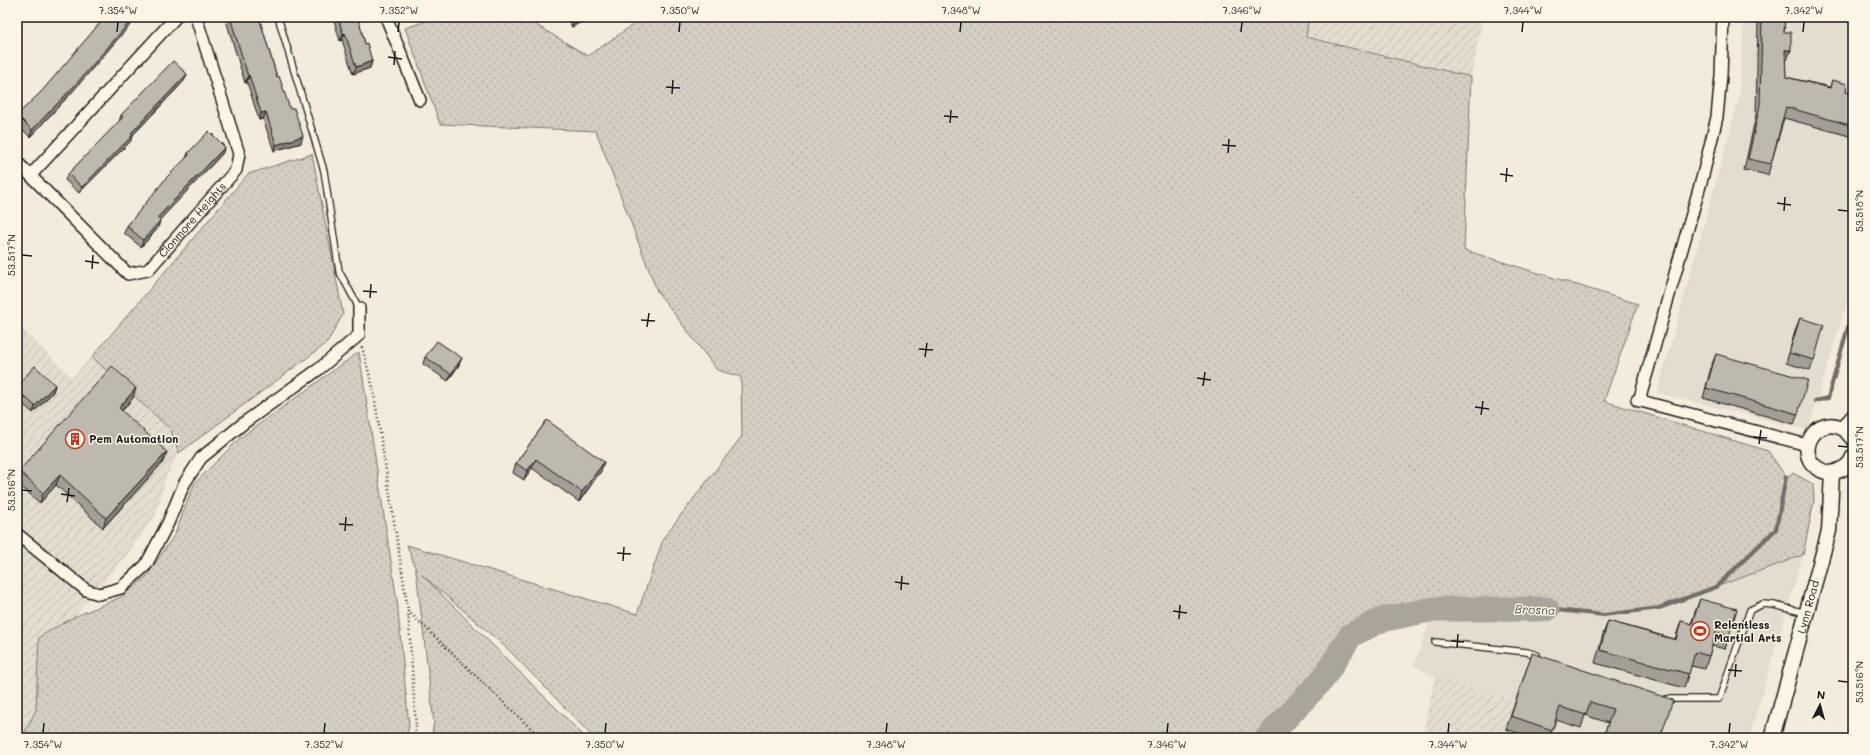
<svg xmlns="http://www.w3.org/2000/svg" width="1870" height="755" font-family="Mali,sans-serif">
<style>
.built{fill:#e3ddcf}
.industrial{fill:url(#industrial-furrows)}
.grass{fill:url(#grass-dots);stroke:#78756e}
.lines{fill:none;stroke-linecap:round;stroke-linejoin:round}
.stream{stroke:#716e68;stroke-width:4}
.river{stroke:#aaa59b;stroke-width:25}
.service-casing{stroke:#1c1c1c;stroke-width:8}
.minor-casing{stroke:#1c1c1c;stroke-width:14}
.tertiary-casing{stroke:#1c1c1c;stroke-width:17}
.path{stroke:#1c1c1c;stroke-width:2.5;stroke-dasharray:1 3;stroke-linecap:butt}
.service{stroke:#fcf5e5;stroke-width:5.5}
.minor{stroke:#fcf5e5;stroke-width:11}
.tertiary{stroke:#fcf5e5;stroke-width:14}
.wall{fill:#a39f96;stroke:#1c1c1c}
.shaded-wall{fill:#85827a;stroke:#1c1c1c}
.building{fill:#beb9ae;stroke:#1c1c1c}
.ticks{fill:none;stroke:#1c1c1c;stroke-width:1.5}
.labels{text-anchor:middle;stroke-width:3;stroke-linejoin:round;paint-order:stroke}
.street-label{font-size:11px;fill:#1c1c1c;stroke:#fcf5e5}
.poi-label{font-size:11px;font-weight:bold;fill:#1c1c1c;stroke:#fcf5e5;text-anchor:start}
.water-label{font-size:12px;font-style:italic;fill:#55534f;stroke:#fcf5e5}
.neatline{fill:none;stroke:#1c1c1c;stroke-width:1.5}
.ticks-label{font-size:10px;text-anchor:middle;fill:#1c1c1c}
</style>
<defs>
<pattern id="industrial-furrows" width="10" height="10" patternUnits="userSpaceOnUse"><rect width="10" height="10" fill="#e3ddcf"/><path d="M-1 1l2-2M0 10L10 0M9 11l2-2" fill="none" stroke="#c2bdb1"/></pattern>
<pattern id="grass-dots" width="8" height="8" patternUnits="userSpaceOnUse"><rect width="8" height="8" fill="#d3cec1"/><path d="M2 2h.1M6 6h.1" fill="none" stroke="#b5b0a5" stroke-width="1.8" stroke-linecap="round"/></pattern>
</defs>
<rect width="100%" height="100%" fill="#f3ecdd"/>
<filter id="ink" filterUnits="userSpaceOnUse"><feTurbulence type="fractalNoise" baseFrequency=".025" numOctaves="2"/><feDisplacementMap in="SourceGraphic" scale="8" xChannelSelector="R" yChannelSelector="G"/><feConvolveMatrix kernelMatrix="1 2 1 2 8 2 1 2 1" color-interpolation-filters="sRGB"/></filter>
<g filter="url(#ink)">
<g class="built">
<path d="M1744 17H1853V283L1808 430 1657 393 1739 98Z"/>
<path d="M1803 555 1749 738H1504L1515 701 1435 677 1414 666 1434 609H1547L1604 615 1659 608Z"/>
</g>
<g class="industrial">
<path d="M1309 17H1483L1471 77 1306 36Z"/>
<path d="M17 324 72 378 92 357 171 430 179 453 166 477 156 515 126 556 74 617 39 637 36 710 22 738H17Z"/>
<path d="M1435 677 1515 701 1504 738H1422Z"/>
</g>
<g class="grass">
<path d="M439 17H523L588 56 644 17H1309L1306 37 1471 77 1464 250 1638 304 1604 401 1768 451 1786 477 1793 473 1813 484 1814 501 1803 555 1659 608 1604 615 1547 609H1434L1381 620 1351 635 1322 680 1267 738H594L508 649 422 575 586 738H431L434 723 416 570 407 545 637 614 664 537 742 436 741 377 717 370 657 291 596 131 440 124 405 28Z"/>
<path d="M312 154 343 314 327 343 179 453 171 430 92 357 248 174Z"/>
<path d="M359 352 397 601 409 726 406 738H22L36 710 39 637 74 617 121 597 146 577 175 534 194 484 240 438Z"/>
</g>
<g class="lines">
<g class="stream">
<path d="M1815 401 1828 398 1853 309"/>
<path d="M1547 609 1604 615 1659 608 1716 587 1776 529 1786 477"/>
</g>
<path class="river" d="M1267 738 1322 680 1351 635 1381 620 1434 609H1547"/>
<defs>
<g id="service">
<path d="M278 17 324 171 339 271 359 308"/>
<path d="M1435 642 1527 652 1537 655"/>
<path d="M1666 699H1719L1750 610 1763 604 1774 605 1806 613"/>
</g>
<g id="minor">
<path d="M386 17 420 100"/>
<path id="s1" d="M17 162 128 274 148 270 236 170 239 154 196 17"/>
<path d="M31 175 176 17"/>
<path d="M1637 400 1807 445"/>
<path d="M1639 401 1703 175 1717 117 1721 76 1723 17"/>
<path d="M17 534 86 590 99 594 121 588 146 565 168 523 184 484 201 458 245 422 319 369 359 335V308"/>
</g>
<g id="tertiary">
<path d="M1843 428 1853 417"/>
<path d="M1853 439C1850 436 1846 430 1842 428 1817 415 1794 451 1817 468 1822 471 1829 474 1835 472 1843 469 1850 466 1853 457"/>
<path id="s2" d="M1772 738 1829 531 1832 473"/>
</g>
</defs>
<use href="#service" class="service-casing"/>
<use href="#minor" class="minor-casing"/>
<use href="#tertiary" class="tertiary-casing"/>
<g class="path">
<path d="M362 347 373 388 408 610 416 727 413 738"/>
<path d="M408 611 541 738"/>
</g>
<use href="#service" class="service"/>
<use href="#minor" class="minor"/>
<use href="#tertiary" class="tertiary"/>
</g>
<g class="wall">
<path d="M225 17H259L277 77 301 143 274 151 263 119 259 120 247 82 245 83Z"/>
<path d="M333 17H358L365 44 372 61 370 68 353 74 342 40 340 41Z"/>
<path d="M566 17H590L572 27Z"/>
<path d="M1760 17H1785L1784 32 1787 60H1785L1786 77 1830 87 1832 80 1846 92 1853 94V137L1784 118 1771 164 1768 175 1744 170 1756 115 1758 22Z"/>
<path d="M187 74 184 81 133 135 130 142 79 193 65 180 68 174 119 122 121 115Z"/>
<path d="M74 90 30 137 17 124V115Z"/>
<path d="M225 147 222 154 159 220 158 228 141 247 124 233 127 226 186 158 188 153Z"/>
<path d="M1800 318 1814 360 1810 370 1786 363 1796 328Z"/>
<path d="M1716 354 1798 414 1794 424 1703 398 1712 364Z"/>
<path d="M425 357 459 365 448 381 423 364Z"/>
<path d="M55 385 53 392 33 413 17 399V386Z"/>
<path d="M133 398 122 411 163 462 103 528 56 485 40 503 17 483V475L19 471Z"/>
<path d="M547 420 601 471 579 502 532 468 524 480 513 473 516 463Z"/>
<path d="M1700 599 1729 636 1725 649 1712 646 1705 669 1691 666 1684 688 1595 663 1603 634 1608 621 1675 639 1681 621 1691 624 1695 612Z"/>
<path d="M1532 653 1660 738H1603L1608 723 1585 715 1581 728 1556 720 1549 738H1532L1506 729Z"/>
</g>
<g class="shaded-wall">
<path d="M134 17H137L74 90 30 137 32 130Z"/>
<path d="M580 17H590L572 27 574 20Z"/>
<path d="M345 33 342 40 340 41 343 34Z"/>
<path d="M1785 50H1791L1787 60 1781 61Z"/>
<path d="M372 61 370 68 353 74 356 67Z"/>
<path d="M187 74 184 81 133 135 130 142 79 193 82 187 131 133Z"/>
<path d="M249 75 247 82 245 83 248 76Z"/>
<path d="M266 112 263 119 259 120 261 113Z"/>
<path d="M303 136 301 143 274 151 276 145Z"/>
<path d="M225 147 222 154 155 225 157 218Z"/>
<path d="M160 221 158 228 141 247 143 240Z"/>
<path d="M462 358 459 365 448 381 451 374Z"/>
<path d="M55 385 53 392 33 413 35 406Z"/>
<path d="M136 388 133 398 115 418 119 408Z"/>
<path d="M167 452 163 462 103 528 106 518Z"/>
<path d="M536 459 532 468 524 480 527 471Z"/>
<path d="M604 462 601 471 579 502 582 492Z"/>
<path d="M60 475 56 485 40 503 43 493Z"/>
</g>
<g class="building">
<path d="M105 17H134L77 83 32 130 17 115 42 91Z"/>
<path d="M230 17H259L277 77 279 76 290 109 294 108 303 136 276 145 266 112 261 113 249 75 248 76Z"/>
<path d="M338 17H358L365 44 367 43 372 61 356 67 345 33 343 34Z"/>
<path d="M572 17H580L574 20Z"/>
<path d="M1762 17H1785L1784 32H1791V50H1785L1786 77 1830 88 1832 80 1847 84 1846 92 1853 94V126L1786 107 1771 164 1748 159 1760 105Z"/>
<path d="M173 61 187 74 131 133 133 135 82 187 68 174 123 117 121 115Z"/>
<path d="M209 131 225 147 157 218 160 221 143 240 127 226 167 177 189 155 188 153Z"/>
<path d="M1800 318 1824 325 1814 360 1789 353Z"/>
<path d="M437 341 462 358 451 374 425 357Z"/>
<path d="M1716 354 1808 380 1798 414 1706 388Z"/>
<path d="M35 366 55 385 35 406 17 390V386Z"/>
<path d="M112 366 136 388 119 408 167 452 106 518 60 475 43 493 19 471Z"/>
<path d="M547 420 604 462 582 492 536 459 527 471 516 463Z"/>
<path d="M1700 599 1737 609 1729 636 1716 632 1709 656 1695 652 1689 674 1600 650 1608 621 1676 640 1681 621 1692 624Z"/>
<path d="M1532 653 1673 700 1660 738H1603L1613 709 1590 702 1586 715 1560 707 1552 730 1511 716Z"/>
</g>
</g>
<path class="ticks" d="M117 32 118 22M398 32 399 22M679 32 680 22M960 32 961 22M1241 32 1242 22M1522 32 1523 22M1803 32 1804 22M388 57 402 59M394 65 395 51M666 87 680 88M672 94 673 80M944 116 958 117M950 123 951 110M1222 145 1236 146M1228 153 1229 139M1500 174 1513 176M1506 182 1507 168M1777 203 1791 205M1838 210 1848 211M1784 211 1785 197M22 255 32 256M85 261 99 263M92 269 93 255M363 291 377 292M370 298 371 284M641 320 655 321M647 327 649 313M919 349 933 350M925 357 927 343M1197 378 1211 380M1203 386 1205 372M1475 407 1489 409M1481 415 1483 401M1753 437 1767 438M1759 444 1761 430M1838 446 1848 447M22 490 32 491M61 494 75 496M67 502 69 488M339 524 353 525M345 531 346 517M617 553 631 554M623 561 624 547M895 582 909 584M901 590 902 576M1173 611 1187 613M1179 619 1180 605M1451 641 1464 642M1457 648 1458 634M1728 670 1742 671M1735 677 1736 664M1838 681 1848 682M43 733 44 723M324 733 325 723M605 733 606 723M886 733 887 723M1167 733 1168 723M1448 733 1449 723M1729 733 1730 723"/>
<defs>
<symbol id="building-ring" viewBox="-11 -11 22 22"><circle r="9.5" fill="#fcf5e5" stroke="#c8321e" stroke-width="1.5"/><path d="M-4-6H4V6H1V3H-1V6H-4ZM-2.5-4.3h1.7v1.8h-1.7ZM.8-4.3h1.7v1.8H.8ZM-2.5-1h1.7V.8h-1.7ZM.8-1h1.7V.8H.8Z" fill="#c8321e"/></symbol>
<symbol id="stadium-ring" viewBox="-11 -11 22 22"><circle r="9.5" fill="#fcf5e5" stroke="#c8321e" stroke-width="1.5"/><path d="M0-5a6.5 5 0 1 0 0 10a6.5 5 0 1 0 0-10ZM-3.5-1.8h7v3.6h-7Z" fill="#c8321e"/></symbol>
</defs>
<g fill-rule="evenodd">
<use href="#building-ring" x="64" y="428" width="22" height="22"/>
<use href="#stadium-ring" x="1689" y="620" width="22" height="22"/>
</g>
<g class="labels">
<g class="street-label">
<text dy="4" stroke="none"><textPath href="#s1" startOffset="245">Clonmore Heights</textPath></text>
<text dy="4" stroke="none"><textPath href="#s2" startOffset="136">Lynn Road</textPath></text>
</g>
<g class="poi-label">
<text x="89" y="443">Pem Automation</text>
<text x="1714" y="629">Relentless<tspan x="1714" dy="13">Martial Arts</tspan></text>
</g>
<g class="water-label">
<text transform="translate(1535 610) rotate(2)" y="4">Brosna</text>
</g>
</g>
<rect width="1870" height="755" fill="none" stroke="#fcf5e5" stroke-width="44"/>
<g transform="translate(1820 705) rotate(6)" stroke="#fcf5e5" stroke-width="3" paint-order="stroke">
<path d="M0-3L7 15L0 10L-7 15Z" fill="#1c1c1c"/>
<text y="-6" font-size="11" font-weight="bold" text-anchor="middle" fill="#1c1c1c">N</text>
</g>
<rect x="22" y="22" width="1826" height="711" class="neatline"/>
<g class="ticks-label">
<text x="118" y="14">7.354°W</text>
<text x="399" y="14">7.352°W</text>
<text x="680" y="14">7.350°W</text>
<text x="961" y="14">7.348°W</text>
<text x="1242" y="14">7.346°W</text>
<text x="1523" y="14">7.344°W</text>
<text x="1804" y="14">7.342°W</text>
<text transform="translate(1859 211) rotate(-90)" y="4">53.518°N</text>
<text transform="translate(11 255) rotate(-90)" y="4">53.517°N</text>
<text transform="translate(1859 447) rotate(-90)" y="4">53.517°N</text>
<text transform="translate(11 490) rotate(-90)" y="4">53.516°N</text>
<text transform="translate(1859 682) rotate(-90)" y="4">53.516°N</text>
<text x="43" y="748">7.354°W</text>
<text x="324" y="748">7.352°W</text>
<text x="605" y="748">7.350°W</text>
<text x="886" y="748">7.348°W</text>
<text x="1167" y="748">7.346°W</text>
<text x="1448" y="748">7.344°W</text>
<text x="1729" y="748">7.342°W</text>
</g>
</svg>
